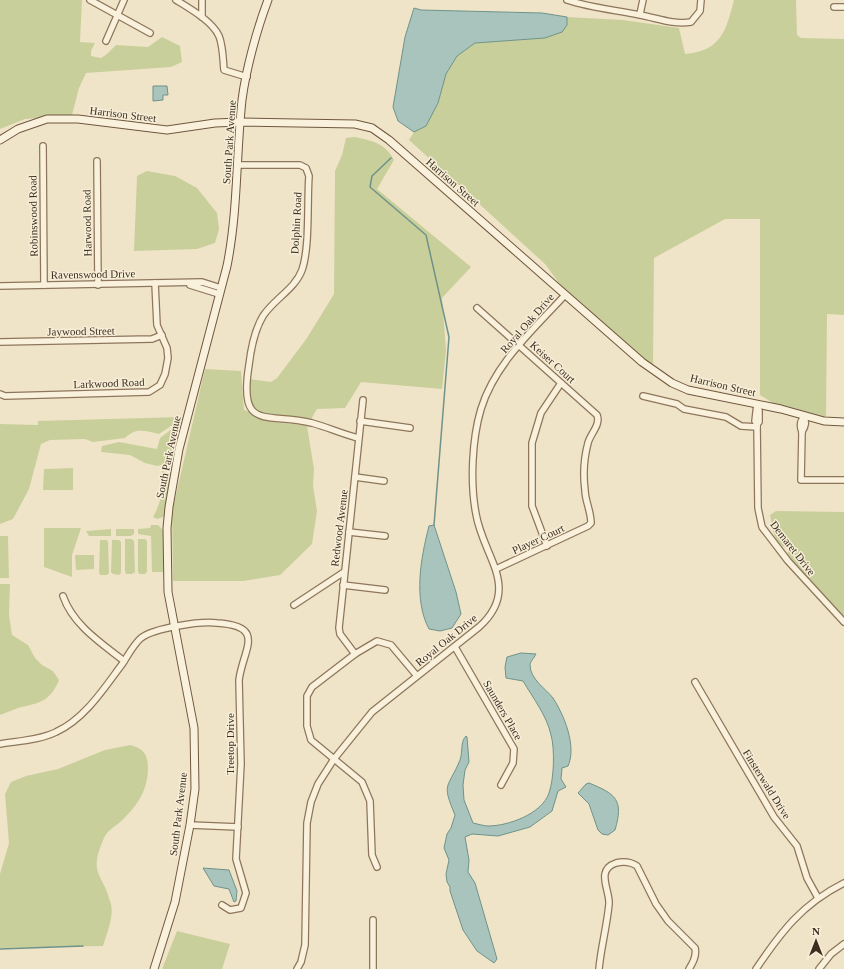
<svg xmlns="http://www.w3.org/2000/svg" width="844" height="969" font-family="Georgia,serif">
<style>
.green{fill:#c9cf9b}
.water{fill:#a9c4bc;stroke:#6f938a}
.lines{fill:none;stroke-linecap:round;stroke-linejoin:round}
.stream{stroke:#6f938a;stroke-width:1.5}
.street-casing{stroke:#8d765c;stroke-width:8}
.secondary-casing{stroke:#6f573f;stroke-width:9}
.street{stroke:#faf1dc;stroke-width:5.5}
.secondary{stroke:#faf1dc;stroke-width:7}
.labels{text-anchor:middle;stroke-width:3;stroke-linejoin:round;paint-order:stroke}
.street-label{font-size:11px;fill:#3d2e20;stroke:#f7eed8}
</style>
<rect width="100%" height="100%" fill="#f0e4c8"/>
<g class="green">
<path d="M0 0H82L80 42 95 43 91 51V56L101 58 107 54 116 45 148 47 162 37 180 46 182 62 171 67 86 73 79 88 72 115 25 119 0 129Z"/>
<path d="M734 0H796L797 35 801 38 844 39V315L827 314 826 419 776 405 760 395V219H725L654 258 653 366 564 290 545 264 409 140 414 132 426 126 438 103 446 74 457 56 475 43 545 38 567 25V17L623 20 679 28 685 54C721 51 726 31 734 0Z"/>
<path d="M355 137C373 141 385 143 394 160L377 189 471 267 442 298 446 350 442 389 361 382 345 408 317 409 310 421 274 417 260 413 251 405 249 379 271 382 277 378 307 338 334 294 335 171 342 155 346 138Z"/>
<path d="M147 171 175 176 197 188 217 213 219 229 215 243 197 249 134 251 137 176Z"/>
<path d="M205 369 241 371 244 410C254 413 261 420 272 422 284 424 295 423 307 426L314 469 313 486 317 511 312 544 280 575 243 581H173L172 512Z"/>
<path d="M180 417 178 426H171L159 434C144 431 137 427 125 438L93 442 85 439 50 440 41 444 29 489 13 519 0 524V424L38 425V421Z"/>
<path d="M172 429 177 430 170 463 157 466 145 463 130 455 101 452 102 446 119 442 157 449 160 438Z"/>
<path d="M73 468V490H43L44 469Z"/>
<path d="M162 471 170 474 171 477 165 514 163 517 157 519 153 517C162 501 163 489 162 471Z"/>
<path d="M776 511 844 512V622L785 559 789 549C773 544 773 530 770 515Z"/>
<path d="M151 525H158L164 531 165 570 163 572H152L151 536 138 534V529L150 528Z"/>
<path d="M44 528H81L72 555V577L44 567Z"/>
<path d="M111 529V536H89L86 531Z"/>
<path d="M116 529H134V534L131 536H116Z"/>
<path d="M0 536H8L9 578H0Z"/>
<path d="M125 539H132L134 541 135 572 132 574H126L125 571Z"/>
<path d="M138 539H145L147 541V572L145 574H139L138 571Z"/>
<path d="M100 540H107L108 542 109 573 107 575H100L99 572Z"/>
<path d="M112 540H119L121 542V573L119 575 113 574 111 572Z"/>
<path d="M75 555H94V569L76 570Z"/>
<path d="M0 584H10L9 615 12 635 28 645 35 658 42 665 53 671 59 680C50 702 39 703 18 708 12 710 6 713 0 715Z"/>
<path d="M130 745C143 748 148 754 148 768 148 791 136 808 119 823 114 827 107 831 104 838 88 875 102 871 111 904 114 917 107 933 103 946L0 948V874L9 843 5 794 11 782 26 776 58 769 105 750Z"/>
<path d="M177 931 230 944 222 969H162Z"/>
</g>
<g class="water">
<path d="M414 8 421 10 542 13 567 17V25L562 32 545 38 475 43 457 56 446 74 438 103 426 126 414 132 398 121 393 107 405 37Z"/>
<path d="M153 86H167L168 95H163V100L153 101Z"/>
<path d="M434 525 456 592 461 614 452 628 440 631 429 629C413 599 421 557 429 526Z"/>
<path d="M521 653 536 654C534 658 530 662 530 665 530 679 546 689 553 698 564 715 577 746 568 766L562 768 561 779 566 787 558 791 552 811 530 827 498 836 472 834 465 837 469 860 468 872 475 883 497 959 494 963 477 951 463 930 450 891V887L447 882 446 874 449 860 444 848 447 834 451 828 455 815C441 782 448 789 460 760 463 752 460 742 466 736L467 737 469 762 465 770 463 785 464 800 473 823C478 824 484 826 488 826 508 826 542 814 549 793 554 779 555 749 551 735 547 716 533 698 523 681L506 678 505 667 507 657Z"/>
<path d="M589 783C616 794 624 800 615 830L608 835 602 834 598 830 589 804 578 793 586 784Z"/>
<path d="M203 868 229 870 237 891 236 901 234 902 229 889 214 886Z"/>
</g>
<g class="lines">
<g class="stream">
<path d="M391 158 372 176 370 187 426 235 449 337 434 525"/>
<path d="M0 949 83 946"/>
</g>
<defs>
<g id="street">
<path d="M90 0 150 33"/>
<path d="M176 0C189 8 212 21 219 36 223 46 223 59 224 70L247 77"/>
<path d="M202 0V17"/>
<path d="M567 0C591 8 616 10 640 15 657 18 673 25 691 22L700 11 701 0"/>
<path d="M834 7H844"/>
<path d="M640 14 643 0"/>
<path d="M106 41 124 0"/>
<path d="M43 146 44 285"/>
<path d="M97 161 98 285"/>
<path d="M238 165H300L306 168 309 176C307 202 310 247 302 270 295 289 274 299 263 316 254 331 251 348 249 365 238 432 266 412 312 423 327 427 342 434 358 438"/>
<path d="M190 285 219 294"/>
<path d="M0 286 202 282 221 288"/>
<path d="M477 308 597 415C601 425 590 434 588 443 584 458 583 475 585 490 585 501 591 511 591 523L588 526 496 569"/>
<path d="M0 342 152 339 162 335"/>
<path d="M0 394 5 396 149 392 160 385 165 374 168 358 167 348 157 325 155 283"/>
<path d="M643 396 677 404 684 409 726 417 741 426 757 427"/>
<path d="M757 404 755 421 757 424 758 508 762 527 788 561 844 622"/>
<path d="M757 409 759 410V422L757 424"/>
<path d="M804 417C800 421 800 427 802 432L801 480H844"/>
<path d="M360 421 410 428"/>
<path d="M802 432C805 427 807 422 804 417"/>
<path d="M355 477 384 481"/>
<path d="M349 532 385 536"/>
<path d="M547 546 532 506V443L541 413 561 383"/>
<path d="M343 585 385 590"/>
<path d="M63 596C73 625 101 643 124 661"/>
<path d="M294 605 344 572"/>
<path d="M455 647 514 749 513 763 501 785"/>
<path d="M355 654 340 634 339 628 363 400"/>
<path d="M695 682 774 817 797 846 807 878 818 898"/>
<path d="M0 744C18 741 40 740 56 732 85 719 105 687 123 663 128 655 134 644 141 638 154 628 200 621 217 623 267 626 243 649 239 680L241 764 236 859 246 893 241 908 230 910 222 905"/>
<path d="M190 825 238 827"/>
<path d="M377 867 372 855 370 801 362 782 311 740 307 726V696L312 687 355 654 377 641 391 645 417 676"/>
<path d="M297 969 301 962 305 945 307 823 311 802 318 784 334 759 372 712 479 627C522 588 483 557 476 514 470 483 472 439 481 409 495 363 534 329 565 295"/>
<path d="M373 969V920"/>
<path d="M599 969C601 947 607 926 609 904 610 890 595 870 616 863 624 861 631 862 637 866L656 904 668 921 695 948C697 956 693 963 689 969"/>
<path d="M756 969C781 932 802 904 844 883"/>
<path d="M819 969 831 954 844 944"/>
</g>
<g id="secondary">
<path d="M0 140 18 129 47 119H78L167 130 215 123 240 122 355 124 372 128 389 140 642 362 672 383 688 390 781 409 824 421 844 422"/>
<path d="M154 969 175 902 190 825 195 789 194 728 168 592 167 528 169 507 179 449 227 266C238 211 236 156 242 100 246 69 257 29 268 0"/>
</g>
</defs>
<use href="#street" class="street-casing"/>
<use href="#secondary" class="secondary-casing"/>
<use href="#street" class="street"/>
<use href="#secondary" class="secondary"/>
</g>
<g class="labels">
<g class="street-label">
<text transform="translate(123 114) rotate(7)" y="4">Harrison Street</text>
<text transform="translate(229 142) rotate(-86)" y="4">South Park Avenue</text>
<text transform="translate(453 182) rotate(41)" y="4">Harrison Street</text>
<text transform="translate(33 216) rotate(-91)" y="4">Robinswood Road</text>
<text transform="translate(87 223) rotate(-91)" y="4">Harwood Road</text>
<text transform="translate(296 223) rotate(-87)" y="4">Dolphin Road</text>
<text transform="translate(93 274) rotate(-1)" y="4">Ravenswood Drive</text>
<text transform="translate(527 323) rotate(-49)" y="4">Royal Oak Drive</text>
<text transform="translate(81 331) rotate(-1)" y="4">Jaywood Street</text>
<text transform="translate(553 362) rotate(42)" y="4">Keiser Court</text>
<text transform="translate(109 383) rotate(-2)" y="4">Larkwood Road</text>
<text transform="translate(723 385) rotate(13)" y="4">Harrison Street</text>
<text transform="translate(168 457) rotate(-78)" y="4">South Park Avenue</text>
<text transform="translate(339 528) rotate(-83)" y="4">Redwood Avenue</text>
<text transform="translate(538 539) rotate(-25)" y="4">Player Court</text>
<text transform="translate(793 548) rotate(52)" y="4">Demaret Drive</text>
<text transform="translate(446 640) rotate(-39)" y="4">Royal Oak Drive</text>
<text transform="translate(503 710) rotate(60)" y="4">Saunders Place</text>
<text transform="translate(230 744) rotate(-90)" y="4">Treetop Drive</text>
<text transform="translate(767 784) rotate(58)" y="4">Finsterwald Drive</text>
<text transform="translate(178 814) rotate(-83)" y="4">South Park Avenue</text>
</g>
</g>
<g transform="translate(816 941)" stroke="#f7eed8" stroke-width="3" paint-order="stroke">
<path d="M0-3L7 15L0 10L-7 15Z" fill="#3d2e20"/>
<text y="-6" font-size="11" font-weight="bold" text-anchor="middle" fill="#3d2e20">N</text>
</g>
</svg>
